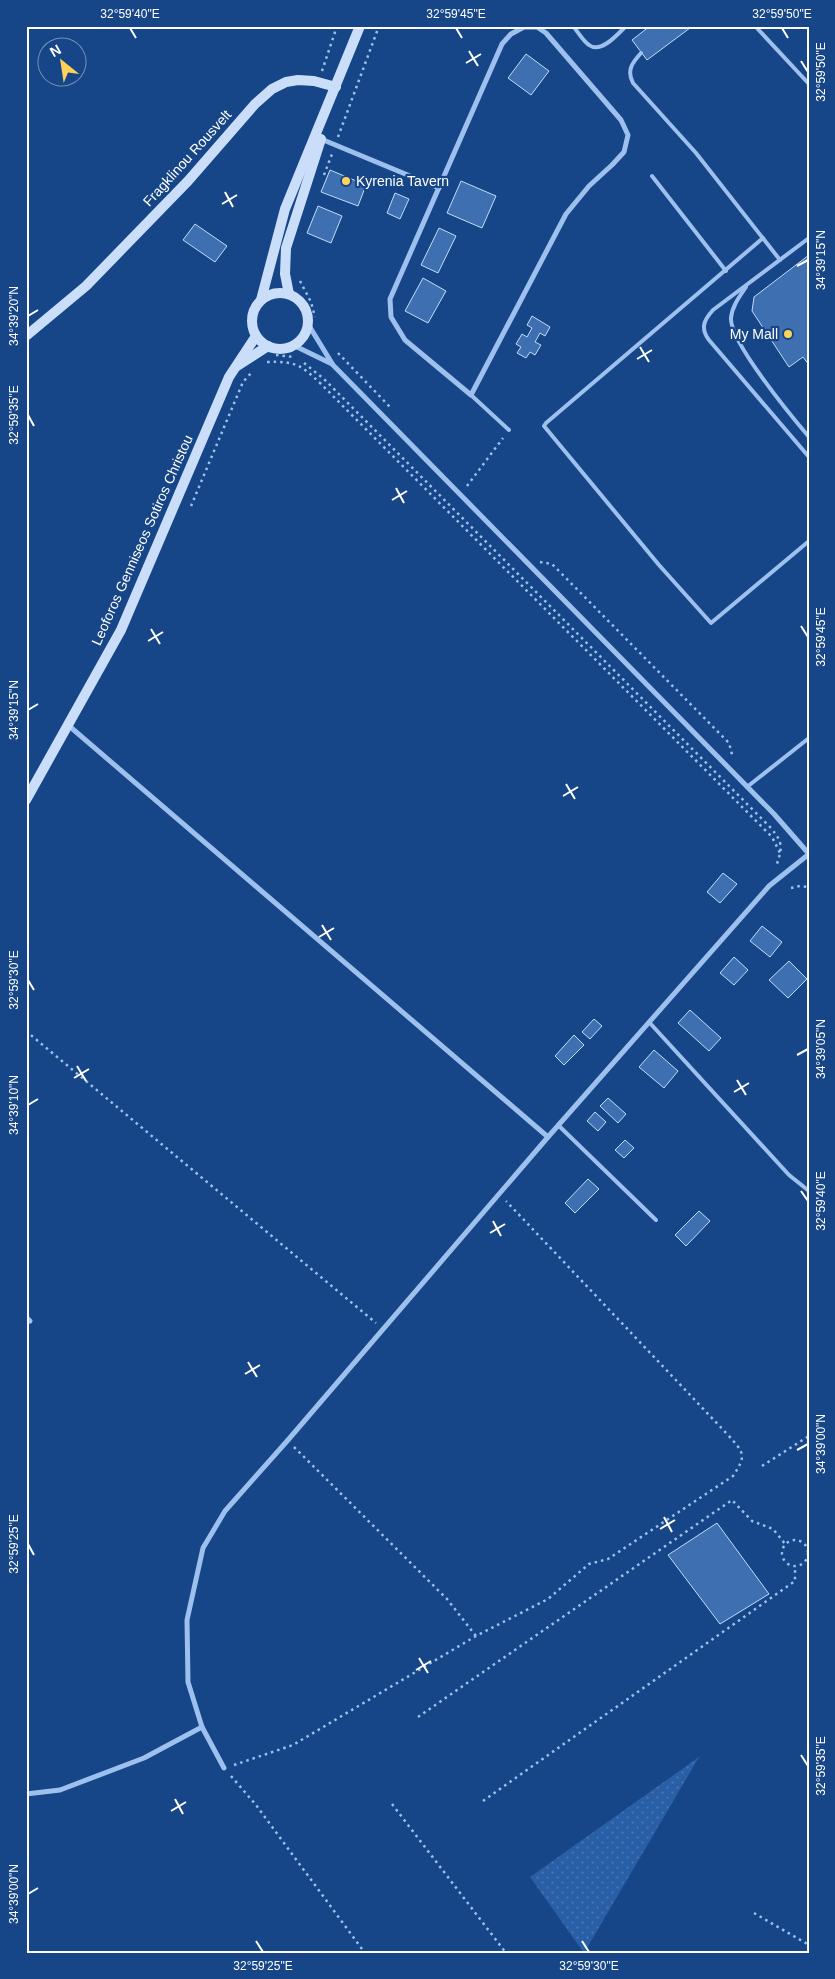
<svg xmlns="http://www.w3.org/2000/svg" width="835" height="1979" font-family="Arial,sans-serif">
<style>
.park{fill:url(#park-dots)}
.building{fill:#3e70b1;stroke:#c2dbfa}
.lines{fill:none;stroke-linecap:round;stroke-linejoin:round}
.path{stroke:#9dc0ee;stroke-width:2.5;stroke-dasharray:2.5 4;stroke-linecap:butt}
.lane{stroke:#9dc0ee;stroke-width:4}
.street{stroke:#9dc0ee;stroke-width:5}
.secondary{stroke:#cadefa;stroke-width:10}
.ticks{fill:none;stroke:#fff;stroke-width:2}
.poi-dot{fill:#ffd259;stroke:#164687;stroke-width:2}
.labels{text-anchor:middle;stroke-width:4.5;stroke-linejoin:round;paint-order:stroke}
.street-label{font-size:14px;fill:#fff;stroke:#164687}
.poi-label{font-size:14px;fill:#fff;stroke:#164687;text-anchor:start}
.neatline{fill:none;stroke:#fff;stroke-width:2}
.ticks-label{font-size:12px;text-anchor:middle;fill:#fff}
</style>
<defs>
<pattern id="park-dots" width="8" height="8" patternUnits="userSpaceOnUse" patternTransform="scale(1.25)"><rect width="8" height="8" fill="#295fa6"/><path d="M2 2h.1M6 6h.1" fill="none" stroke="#4977b3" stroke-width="1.8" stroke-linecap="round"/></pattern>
</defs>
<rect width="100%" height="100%" fill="#164687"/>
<path class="park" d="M699 1757 584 1953 530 1877Z"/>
<g class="building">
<path d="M650 26H689L690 28 647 60 632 40Z"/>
<path d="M526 54 549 71 531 95 508 78Z"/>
<path d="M330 170 366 185 358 206 321 192Z"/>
<path d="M461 181 496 196 482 228 447 213Z"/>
<path d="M395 193 409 199 400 219 387 213Z"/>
<path d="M318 206 342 216 331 243 307 233Z"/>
<path d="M195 224 227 246 215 262 183 240Z"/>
<path d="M439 228 456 236 438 273 421 265Z"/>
<path d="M809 255V365L803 357 789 367 752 311 754 297Z"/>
<path d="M423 278 446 291 428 323 405 311Z"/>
<path d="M532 316 550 327 545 336 540 333 535 342 541 345 535 355 530 352 526 358 517 353 521 347 516 344 522 334 527 337 532 328 527 325Z"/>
<path d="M723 873 737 884 720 903 707 892Z"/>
<path d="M762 926 782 942 770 957 750 941Z"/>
<path d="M734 957 748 970 734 985 720 973Z"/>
<path d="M789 961 807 979 788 998 769 980Z"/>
<path d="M690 1010 721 1038 709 1051 678 1023Z"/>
<path d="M594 1019 602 1026 590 1039 582 1032Z"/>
<path d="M574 1035 584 1045 564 1065 555 1056Z"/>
<path d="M654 1050 678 1071 664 1088 639 1067Z"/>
<path d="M608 1098 626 1114 618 1123 600 1106Z"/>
<path d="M595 1112 606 1122 598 1131 587 1121Z"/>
<path d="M625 1140 634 1148 624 1158 615 1150Z"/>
<path d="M588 1179 599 1189 575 1213 565 1203Z"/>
<path d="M699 1211 710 1221 686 1246 675 1235Z"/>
<path d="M717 1523 769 1594 720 1624 668 1555Z"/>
</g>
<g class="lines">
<g class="path">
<path d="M807 26 809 28"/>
<path d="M322 71 337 26"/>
<path d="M338 137 379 26"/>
<path d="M324 175 332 154"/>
<path d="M300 281 311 302 315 317"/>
<path d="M338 353 390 407"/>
<path d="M276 355 293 357"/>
<path d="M267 362C296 361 301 365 321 384L772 837 780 853"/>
<path d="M304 363 324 379 771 828C784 844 782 848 776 867"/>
<path d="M467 486 503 438"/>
<path d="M191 506 243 382 252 372"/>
<path d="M540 562 552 564 729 743 733 758"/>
<path d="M791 888 800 886 809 887"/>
<path d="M26 1031 376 1323"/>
<path d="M294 1447 447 1599 476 1636"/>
<path d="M762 1466 809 1436"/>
<circle cx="795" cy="1553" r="13"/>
<path d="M418 1717 732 1500 752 1521 773 1529 786 1545"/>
<path d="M234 1765 293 1745 476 1636 548 1599 589 1564 608 1559 733 1476C747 1455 744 1453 728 1435L506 1201"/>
<path d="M231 1776 256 1805 365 1953"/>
<path d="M483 1801 795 1581V1566"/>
<path d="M392 1804 506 1953"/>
<path d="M754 1913 809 1945"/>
</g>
<g class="lane">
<path d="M573 26C578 32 583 41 589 45 601 54 618 34 626 26"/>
<path d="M755 26 809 84"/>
<path d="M641 53C633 62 626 70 633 83L696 153 780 260"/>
<path d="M652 176 726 271"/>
<path d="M763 238 546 423 544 426 659 565 711 623 809 541"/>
<path d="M809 238 713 310C704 320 700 328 709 340L809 457"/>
<path d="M746 287C740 296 732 306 731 318 729 341 792 417 809 437"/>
<path d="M471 395 509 430"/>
<path d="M747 787 809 738"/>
<path d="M649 1022 789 1175 809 1191"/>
<path d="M558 1125 656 1220"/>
</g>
<g class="street">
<path d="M524 27H537L546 33 621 120 628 135 624 152 612 165 589 186 566 214 471 395 405 340 391 317 390 299 502 44 511 34Z"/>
<path d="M321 139 439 188"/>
<path d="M308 324 333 365 774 814 809 854"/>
<path d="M293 345 332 364"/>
<path d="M68 725 548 1137"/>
<path d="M26 1317 30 1321"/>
<path d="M224 1768 202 1727 188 1682 187 1620 203 1548 225 1511 288 1440 548 1137 769 886 809 854"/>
<path d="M26 1794 60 1790 144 1758 202 1727"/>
</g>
<g class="secondary">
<circle cx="280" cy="321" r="28"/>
<path d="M289 294 285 274 286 248 321 139"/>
<path d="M261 300 285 209 360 26"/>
<path d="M26 336 86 286 188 181 255 104 272 89 286 82 298 80 314 81 336 87"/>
<path d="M237 366 268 346"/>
<path d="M26 800 121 630 229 377 256 336"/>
</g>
</g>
<path class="ticks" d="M130 28 136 38M456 28 462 38M782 28 788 38M469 51 478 66M801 61 808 72M466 63 481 54M225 192 233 207M222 204 237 195M797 266 808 260M28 316 38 310M640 347 649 362M637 359 652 350M28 415 34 426M396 488 404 503M392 500 407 491M801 626 808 637M151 629 160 644M148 641 163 632M28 710 38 704M566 784 575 799M563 796 578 787M322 925 331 940M319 937 334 928M28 980 34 990M797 1055 808 1049M77 1066 86 1081M74 1078 89 1069M737 1080 746 1095M734 1092 749 1083M28 1105 38 1099M801 1191 808 1201M493 1221 501 1236M490 1233 505 1224M248 1362 257 1377M245 1374 260 1365M797 1450 808 1444M664 1517 672 1532M660 1529 675 1520M28 1544 34 1555M419 1658 428 1673M416 1670 431 1661M801 1755 808 1766M175 1799 183 1814M171 1811 186 1802M28 1894 38 1888M256 1941 263 1952M582 1941 589 1952"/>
<g class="poi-dot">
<circle cx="346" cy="181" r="5"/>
<circle cx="788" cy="334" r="5"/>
</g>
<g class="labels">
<g class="street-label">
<text transform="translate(187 158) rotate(-48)" y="5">Fragklinou Rousvelt</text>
<text transform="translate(142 540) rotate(-66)" y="5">Leoforos Genniseos Sotiros Christou</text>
</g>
<g class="poi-label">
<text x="356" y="186">Kyrenia Tavern</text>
<text x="778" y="339" text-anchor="end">My Mall</text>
</g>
</g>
<rect width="835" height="1979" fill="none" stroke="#164687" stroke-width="55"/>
<g transform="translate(62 62) rotate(330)"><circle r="24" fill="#164687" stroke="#7390b7"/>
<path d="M0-4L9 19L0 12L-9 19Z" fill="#ffd259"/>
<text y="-8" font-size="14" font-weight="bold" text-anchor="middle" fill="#ffffff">N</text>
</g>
<rect x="28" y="28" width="780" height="1924" class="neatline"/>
<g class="ticks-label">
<text x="130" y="18">32°59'40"E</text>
<text x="456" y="18">32°59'45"E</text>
<text x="782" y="18">32°59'50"E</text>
<text transform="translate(821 72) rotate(-90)" y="4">32°59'50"E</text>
<text transform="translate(821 260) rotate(-90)" y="4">34°39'15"N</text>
<text transform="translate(14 316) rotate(-90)" y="4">34°39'20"N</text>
<text transform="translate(14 415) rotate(-90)" y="4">32°59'35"E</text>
<text transform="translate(821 637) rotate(-90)" y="4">32°59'45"E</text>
<text transform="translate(14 710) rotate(-90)" y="4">34°39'15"N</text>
<text transform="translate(14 980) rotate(-90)" y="4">32°59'30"E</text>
<text transform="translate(821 1049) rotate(-90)" y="4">34°39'05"N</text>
<text transform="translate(14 1105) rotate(-90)" y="4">34°39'10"N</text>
<text transform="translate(821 1201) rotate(-90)" y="4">32°59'40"E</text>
<text transform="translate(821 1444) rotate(-90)" y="4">34°39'00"N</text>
<text transform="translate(14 1544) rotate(-90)" y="4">32°59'25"E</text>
<text transform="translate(821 1766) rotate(-90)" y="4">32°59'35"E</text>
<text transform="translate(14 1894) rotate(-90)" y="4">34°39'00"N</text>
<text x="263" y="1970">32°59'25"E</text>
<text x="589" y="1970">32°59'30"E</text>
</g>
</svg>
